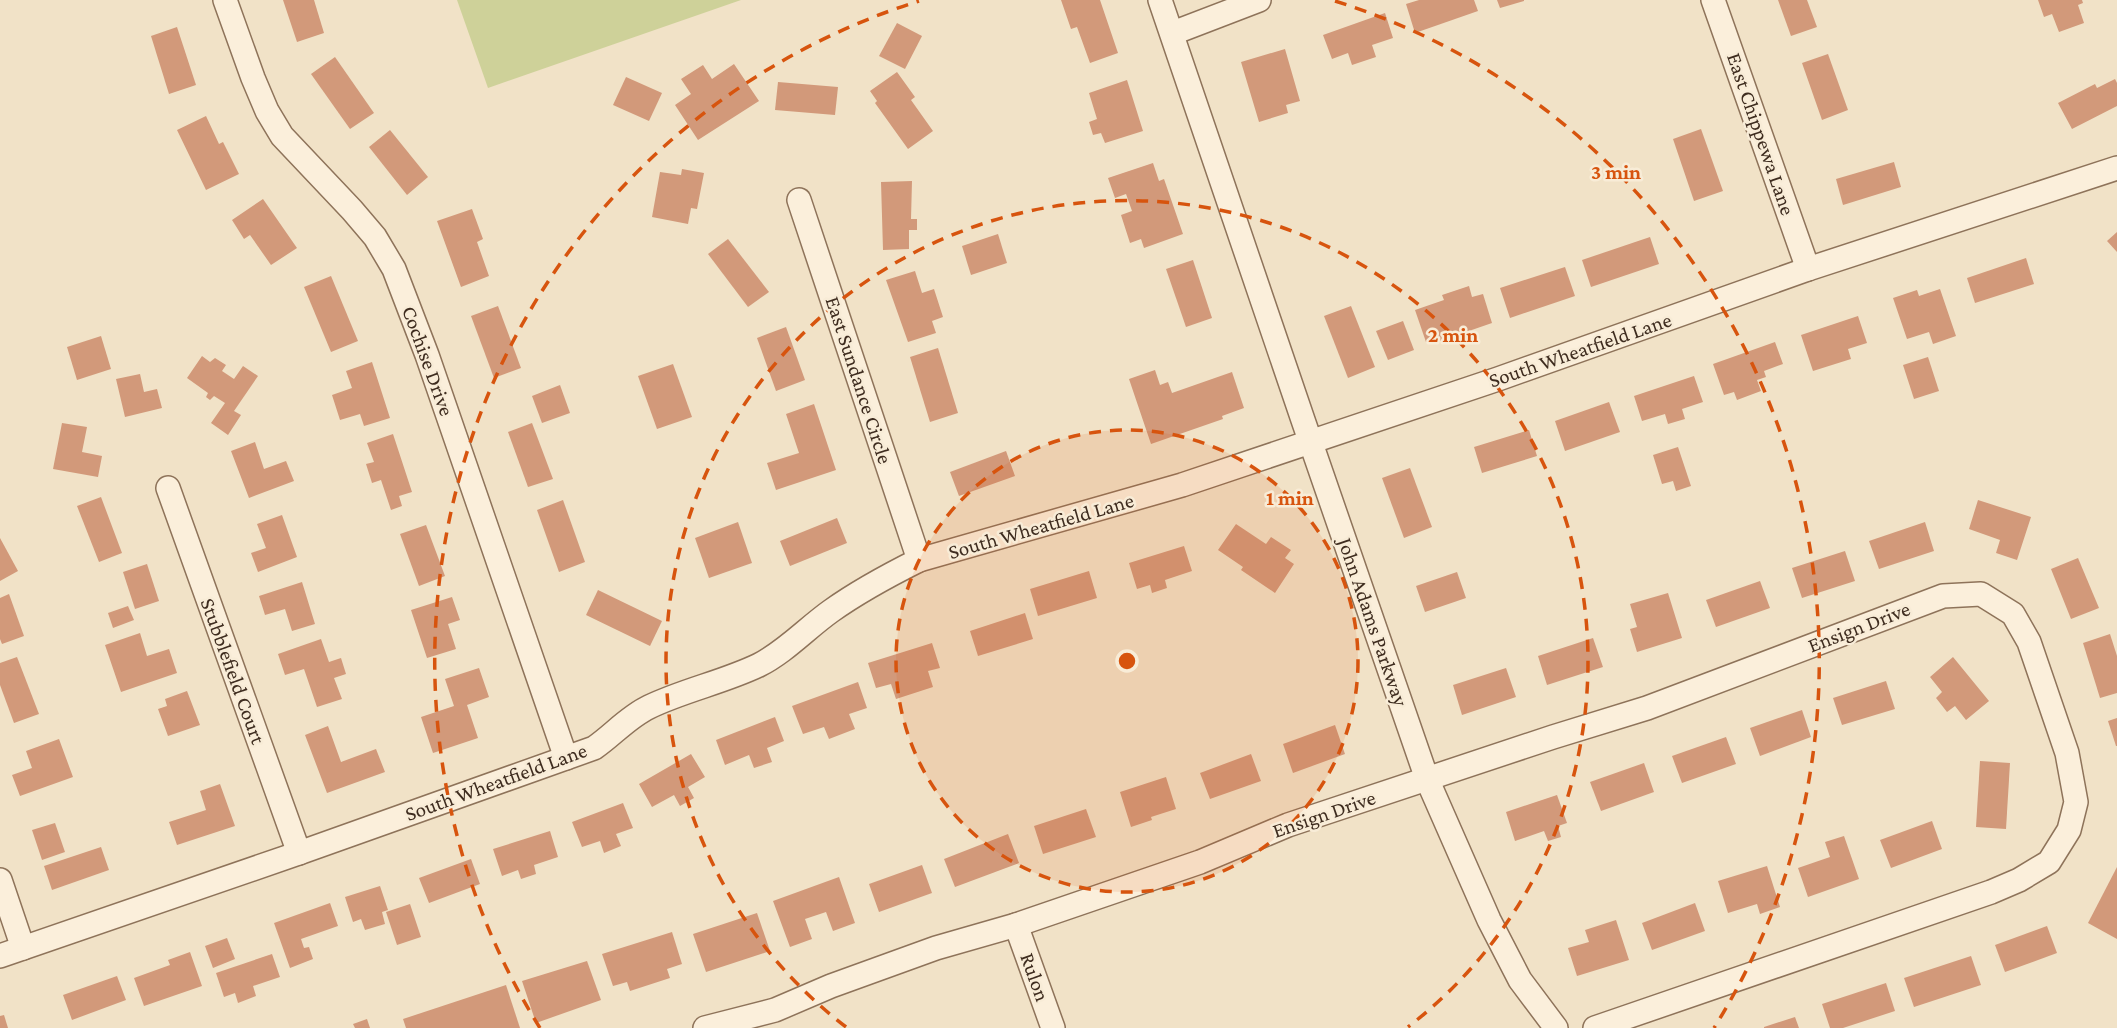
<svg xmlns="http://www.w3.org/2000/svg" width="2117" height="1028" font-family="'Crimson Pro',serif">
<style>
.green{fill:#ced199}
.building{fill:#d2997a}
.lines{fill:none;stroke-linecap:round;stroke-linejoin:round}
.minor-casing{stroke:#8e735a;stroke-width:26}
.minor{stroke:#fbefdb;stroke-width:23}
.ring{fill:none;stroke:#d7540e;stroke-width:3.5;stroke-dasharray:12 9}
.labels{text-anchor:middle;stroke-width:5;stroke-linejoin:round;paint-order:stroke}
.street-label{font-size:21px;fill:#3e2c1f;stroke:#f8ecd7}
.centre{fill:#d7540e;stroke:#f8ecd7;stroke-width:3.5}
.ring-label{font-size:21px;text-anchor:middle;font-weight:bold;fill:#d7540e;stroke:#f8ecd7;stroke-width:5;stroke-linejoin:round;paint-order:stroke}
</style>
<rect width="100%" height="100%" fill="#f1e2c7"/>
<path class="green" d="M457 0H741L488 88Z"/>
<g class="building">
<path d="M283 0H314L324 33 297 42Z"/>
<path d="M1061 0H1100L1118 53 1090 63 1077 27 1071 29Z"/>
<path d="M1419 0H1474L1478 11 1415 33 1406 4Z"/>
<path d="M1497 0H1524V1L1500 8Z"/>
<path d="M1778 0H1807L1817 27 1791 36Z"/>
<path d="M2038 0H2082L2083 3 2078 5 2084 23 2059 32 2052 14 2044 17Z"/>
<path d="M1385 13 1393 38 1372 45 1376 57 1352 65 1348 53 1332 59 1323 35Z"/>
<path d="M897 23 922 36 905 69 879 56Z"/>
<path d="M177 27 196 85 169 94 151 36Z"/>
<path d="M1285 49 1300 101 1286 105 1288 113 1259 122 1241 62Z"/>
<path d="M1828 54 1848 110 1822 120 1802 63Z"/>
<path d="M335 57 374 113 350 129 311 74Z"/>
<path d="M734 64 759 101 698 140 675 105 691 94 681 79 703 65 712 79Z"/>
<path d="M897 72 915 97 911 100 933 131 908 149 875 103 877 101 870 91Z"/>
<path d="M626 77 662 93 649 121 613 105Z"/>
<path d="M2115 79 2117 83V106L2072 129 2058 103 2095 84 2097 88Z"/>
<path d="M1127 80 1143 131 1105 143 1101 133 1093 135 1089 122 1097 119 1089 93Z"/>
<path d="M778 82 838 87 835 115 775 110Z"/>
<path d="M206 116 219 144 223 142 239 174 206 190 177 130Z"/>
<path d="M1701 129 1723 191 1694 201 1673 139Z"/>
<path d="M390 130 428 177 407 195 369 147Z"/>
<path d="M1894 162 1901 187 1843 205 1836 179Z"/>
<path d="M1153 163 1159 181 1164 179 1183 234 1144 248 1141 239 1130 243 1121 215 1132 211 1126 194 1115 198 1108 178Z"/>
<path d="M682 169 704 173 697 209 691 208 688 224 652 217 660 172 681 175Z"/>
<path d="M912 181 911 219H917V230H909V249L883 250 881 182Z"/>
<path d="M263 199 297 248 271 265 250 235 244 239 232 220Z"/>
<path d="M472 209 483 239 477 242 489 276 461 287 437 221Z"/>
<path d="M2117 232V252L2107 241Z"/>
<path d="M998 234 1007 263 971 275 962 246Z"/>
<path d="M1650 237 1659 264 1591 287 1582 260Z"/>
<path d="M728 239 769 292 748 307 708 254Z"/>
<path d="M2026 258 2034 284 1975 303 1967 278Z"/>
<path d="M1193 260 1212 318 1186 327 1166 269Z"/>
<path d="M1565 267 1575 296 1510 318 1500 288Z"/>
<path d="M915 271 922 293 934 289 943 317 932 321 936 333 908 342 886 280Z"/>
<path d="M331 276 358 341 331 352 304 287Z"/>
<path d="M1469 286 1472 297 1483 294 1492 323 1437 342 1435 339 1426 342 1415 310 1444 300 1442 295Z"/>
<path d="M1940 289 1956 336 1933 344 1929 332 1907 339 1893 298 1917 290 1919 296Z"/>
<path d="M498 306 521 368 494 378 471 316Z"/>
<path d="M1351 306 1375 367 1348 378 1324 316Z"/>
<path d="M1858 316 1867 343 1848 349 1851 359 1813 371 1801 335Z"/>
<path d="M1403 321 1414 350 1388 360 1376 331Z"/>
<path d="M786 327 805 380 776 391 757 338Z"/>
<path d="M101 336 111 369 77 380 67 347Z"/>
<path d="M1775 342 1783 364 1764 371 1766 377 1757 380 1761 391 1737 400 1734 392 1724 395 1713 364Z"/>
<path d="M938 348 958 413 930 422 910 357Z"/>
<path d="M202 356 210 362 215 358 226 365 222 371 234 379 243 366 258 376 234 411 241 415 228 435 211 423 225 403 214 396 210 400 206 397 208 393 187 378Z"/>
<path d="M1928 357 1939 391 1914 399 1903 365Z"/>
<path d="M372 362 390 418 364 426 360 414 340 420 332 395 352 388 346 371Z"/>
<path d="M673 364 692 417 657 429 638 376Z"/>
<path d="M1155 370 1160 385 1168 382 1172 393 1232 372 1244 408 1222 416 1223 419 1151 444 1129 379Z"/>
<path d="M140 374 144 392 157 389 162 408 125 417 116 379Z"/>
<path d="M1694 376 1703 402 1682 409 1685 419 1668 424 1665 414 1642 421 1634 396Z"/>
<path d="M560 385 570 413 542 423 532 396Z"/>
<path d="M1609 402 1620 432 1565 451 1555 421Z"/>
<path d="M814 404 836 470 776 490 767 463 799 453 786 414Z"/>
<path d="M62 423 87 427 82 452 102 456 98 477 53 469Z"/>
<path d="M532 423 553 479 528 487 508 432Z"/>
<path d="M1529 430 1537 456 1482 473 1474 447Z"/>
<path d="M393 434 412 492 399 496 402 506 391 510 381 480 372 483 366 464 374 462 367 443Z"/>
<path d="M255 442 264 469 286 461 294 481 249 498 231 451Z"/>
<path d="M1678 447 1691 486 1676 491 1673 481 1662 484 1653 455Z"/>
<path d="M1006 451 1015 476 959 496 950 472Z"/>
<path d="M1410 468 1432 527 1404 538 1382 478Z"/>
<path d="M101 497 122 553 99 562 77 506Z"/>
<path d="M563 500 585 562 559 572 537 510Z"/>
<path d="M1978 500 2031 517 2017 560 1996 553 2000 540 1969 529Z"/>
<path d="M282 515 297 557 258 572 251 553 266 548 257 524Z"/>
<path d="M837 518 847 543 790 566 780 541Z"/>
<path d="M738 522 752 563 709 578 695 538Z"/>
<path d="M1925 522 1934 551 1879 569 1869 541Z"/>
<path d="M1236 524 1266 544 1271 537 1291 550 1285 558 1294 564 1275 593 1241 570 1243 567 1218 550Z"/>
<path d="M426 525 445 576 419 586 400 534Z"/>
<path d="M0 538 18 571 0 581Z"/>
<path d="M1184 546 1192 571 1165 580 1167 588 1152 593 1150 585 1137 589 1129 563Z"/>
<path d="M1845 551 1855 581 1802 598 1792 568Z"/>
<path d="M2078 558 2099 608 2071 619 2051 569Z"/>
<path d="M147 564 159 601 135 609 123 572Z"/>
<path d="M1089 571 1097 598 1038 616 1030 589Z"/>
<path d="M1457 572 1466 598 1425 612 1416 586Z"/>
<path d="M1760 581 1770 608 1716 627 1706 600Z"/>
<path d="M302 582 315 624 292 631 285 609 265 615 259 596Z"/>
<path d="M598 590 662 621 650 646 586 615Z"/>
<path d="M1668 593 1682 638 1637 652 1630 629 1637 627 1630 604Z"/>
<path d="M9 594 24 636 2 644 0 639V598Z"/>
<path d="M452 597 460 620 448 624 456 649 427 658 411 610Z"/>
<path d="M128 606 134 620 113 628 108 613Z"/>
<path d="M1025 613 1033 639 978 656 970 631Z"/>
<path d="M140 633 147 656 169 649 177 673 121 692 105 645Z"/>
<path d="M2110 634 2117 656V693L2100 698 2083 643Z"/>
<path d="M1593 638 1603 667 1547 685 1538 656Z"/>
<path d="M321 639 329 662 341 658 346 674 334 678 342 699 317 707 304 669 285 675 278 654Z"/>
<path d="M932 643 940 668 928 671 933 687 896 699 891 684 876 688 868 663Z"/>
<path d="M17 657 39 714 14 723 0 685V663Z"/>
<path d="M1953 657 1989 701 1966 720 1955 706 1947 712 1936 698 1942 692 1930 677Z"/>
<path d="M479 668 489 697 467 705 478 738 433 753 421 717 454 706 445 679Z"/>
<path d="M1506 668 1516 697 1462 715 1453 685Z"/>
<path d="M1886 681 1895 709 1842 725 1833 698Z"/>
<path d="M858 682 867 708 849 714 855 729 829 739 824 727 803 734 792 706Z"/>
<path d="M187 691 200 725 168 736 158 709 167 706 165 699Z"/>
<path d="M1802 710 1811 737 1760 756 1750 728Z"/>
<path d="M775 717 784 741 767 748 772 762 754 768 749 755 725 765 716 740Z"/>
<path d="M2117 718V746H2116L2108 721Z"/>
<path d="M1335 725 1345 754 1293 773 1283 744Z"/>
<path d="M328 726 341 762 376 749 385 772 327 793 305 735Z"/>
<path d="M1726 737 1736 764 1682 783 1672 756Z"/>
<path d="M59 739 73 777 20 796 12 775 32 768 26 751Z"/>
<path d="M691 754 705 777 688 787 694 798 680 806 674 795 652 807 639 784Z"/>
<path d="M1251 754 1261 781 1210 799 1200 773Z"/>
<path d="M1980 761 2010 763 2006 829 1976 827Z"/>
<path d="M1644 763 1654 792 1601 811 1590 782Z"/>
<path d="M1166 777 1176 809 1151 817 1152 820 1131 827 1120 792Z"/>
<path d="M220 784 235 826 177 845 169 822 206 810 200 791Z"/>
<path d="M1557 795 1567 823 1558 826 1561 837 1548 841 1544 831 1515 841 1506 812Z"/>
<path d="M623 803 633 828 616 834 621 846 604 853 600 841 582 847 572 822Z"/>
<path d="M1086 809 1096 837 1043 854 1034 826Z"/>
<path d="M1932 821 1942 849 1891 868 1880 840Z"/>
<path d="M55 823 65 852 42 860 32 830Z"/>
<path d="M550 831 558 857 534 865 536 874 521 879 518 870 502 876 493 849Z"/>
<path d="M1008 834 1019 863 955 887 944 859Z"/>
<path d="M1844 836 1859 879 1808 897 1798 868 1830 857 1825 842Z"/>
<path d="M101 847 109 870 52 890 44 866Z"/>
<path d="M471 859 480 884 429 903 419 878Z"/>
<path d="M922 865 932 893 879 912 869 884Z"/>
<path d="M1767 866 1780 907 1760 914 1757 904 1728 913 1718 881Z"/>
<path d="M2117 867V939L2088 923Z"/>
<path d="M839 877 855 923 833 931 826 912 805 919 812 939 790 947 773 901Z"/>
<path d="M380 886 388 910 382 912 385 924 365 930 361 919 353 922 345 897Z"/>
<path d="M330 903 338 926 301 939 304 948 309 947 313 959 290 968 274 923Z"/>
<path d="M1695 903 1705 931 1652 950 1642 923Z"/>
<path d="M410 904 421 937 397 945 386 912Z"/>
<path d="M757 913 770 951 706 972 693 934Z"/>
<path d="M1616 920 1629 960 1577 976 1568 948 1589 942 1585 930Z"/>
<path d="M2047 926 2057 953 2005 972 1995 945Z"/>
<path d="M672 932 682 964 667 969 670 978 630 991 627 982 613 986 602 954Z"/>
<path d="M227 938 235 959 213 968 205 946Z"/>
<path d="M190 952 202 986 144 1006 134 978 170 965 168 960Z"/>
<path d="M272 954 280 977 253 986 256 996 238 1003 235 993 224 997 216 973Z"/>
<path d="M1971 956 1981 985 1914 1007 1904 978Z"/>
<path d="M587 961 601 1000 536 1023 522 981Z"/>
<path d="M117 976 126 1000 72 1020 63 995Z"/>
<path d="M1886 983 1895 1011 1843 1028H1830L1822 1004Z"/>
<path d="M506 985 520 1028H406L403 1019Z"/>
<path d="M4 1015 8 1028H0V1016Z"/>
<path d="M1795 1017 1799 1028H1764V1027Z"/>
<path d="M367 1019 370 1028H355L353 1024Z"/>
</g>
<g class="lines">
<defs>
<g id="minor">
<path d="M225 0 253 78 267 111 282 136 352 210 375 237 394 269 427 355 566 758"/>
<path d="M1160 0 1303 420 1427 779 1489 920 1520 980 1556 1028"/>
<path d="M1713 0 1808 269"/>
<path d="M1173 33 1259 0"/>
<path d="M799 200 919 560"/>
<path d="M168 488 299 853"/>
<path d="M0 880 23 948"/>
<path d="M1016 925 1053 1028"/>
<path d="M0 956 299 853 594 748C613 735 628 717 649 707 684 690 724 682 759 665 785 652 807 628 831 611 859 591 889 575 919 560L1182 485 1498 379 1808 269 2117 168"/>
<path d="M705 1028 775 1010 831 986 936 948 1016 925 1200 862 1288 825 1553 737 1647 708 1943 596 1981 594 2013 614 2029 642 2067 753 2076 802 2069 830 2049 862 2019 880 1991 892 1595 1028"/>
</g>
</defs>
<use href="#minor" class="minor-casing"/>
<use href="#minor" class="minor"/>
</g>
<circle cx="1127" cy="661" r="231" fill="#d7540e" fill-opacity=".12"/>
<g class="ring">
<circle cx="1127" cy="661" r="231"/>
<path d="M846 1027A461 461 0 1 1 1408 1027"/>
<path d="M540 1028A692 692 0 0 1 919 1M1335 1A692 692 0 0 1 1714 1028"/>
</g>
<g class="labels">
<g class="street-label">
<text transform="translate(1761 134) rotate(71)" y="7">East Chippewa Lane</text>
<text transform="translate(1580 350) rotate(-19)" y="7">South Wheatfield Lane</text>
<text transform="translate(428 361) rotate(70)" y="7">Cochise Drive</text>
<text transform="translate(859 380) rotate(72)" y="7">East Sundance Circle</text>
<text transform="translate(1041 526) rotate(-16)" y="7">South Wheatfield Lane</text>
<text transform="translate(1373 622) rotate(71)" y="7">John Adams Parkway</text>
<text transform="translate(1859 627) rotate(-21)" y="7">Ensign Drive</text>
<text transform="translate(233 671) rotate(70)" y="7">Stubblefield Court</text>
<text transform="translate(496 782) rotate(-20)" y="7">South Wheatfield Lane</text>
<text transform="translate(1324 814) rotate(-19)" y="7">Ensign Drive</text>
<text transform="translate(1035 977) rotate(70)" y="7">Rulon</text>
</g>
</g>
<circle cx="1127" cy="661" r="10" class="centre"/>
<g class="ring-label">
<text x="1616" y="179">3 min</text>
<text x="1453" y="342">2 min</text>
<text x="1290" y="505">1 min</text>
</g>
</svg>
